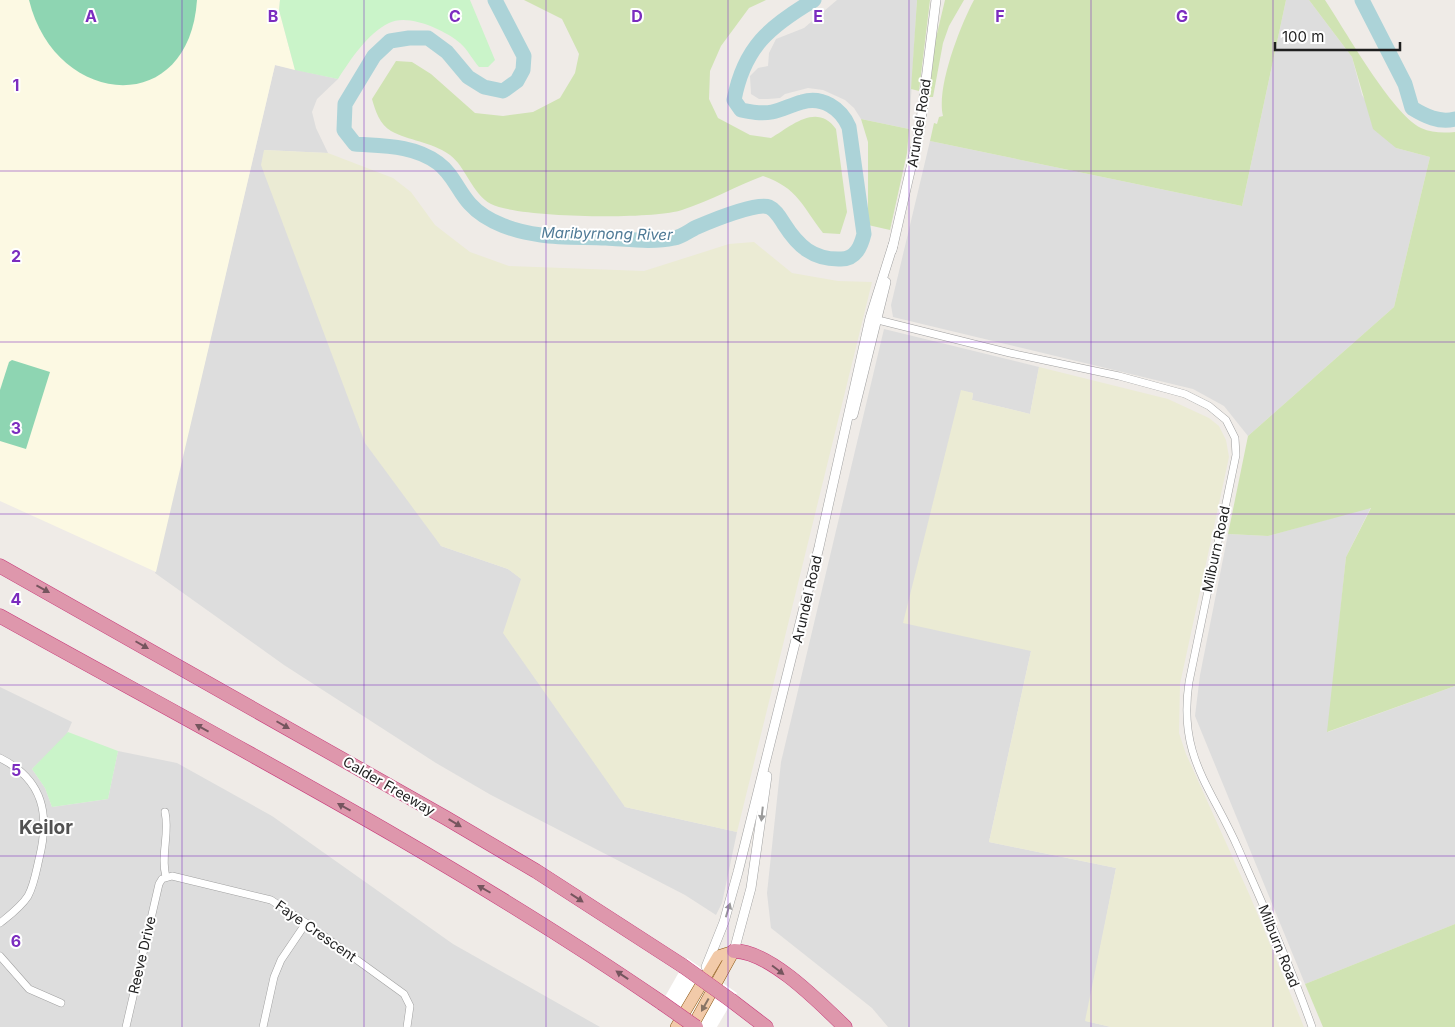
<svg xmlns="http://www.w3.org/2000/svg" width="1455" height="1027" font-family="Inter,sans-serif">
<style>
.residential{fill:#ddd}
.education{fill:#fcf9e3}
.farmland{fill:#ebebd4}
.grass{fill:#d0e3b3}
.park{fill:#caf4c9}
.pitch{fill:#8ed5b2}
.pier{fill:#fff}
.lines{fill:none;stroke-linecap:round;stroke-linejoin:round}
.river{stroke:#acd3d8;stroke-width:15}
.minor-casing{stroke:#a0a0a0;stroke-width:8}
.tertiary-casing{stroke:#a0a0a0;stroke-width:10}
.primary-casing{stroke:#8a5511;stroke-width:12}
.motorway-casing{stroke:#c8397a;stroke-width:15}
.minor{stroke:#fff;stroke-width:7}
.tertiary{stroke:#fff;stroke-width:9}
.primary{stroke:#f2caa9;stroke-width:11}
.motorway{stroke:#de97ac;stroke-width:14}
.motorway-bridge-casing{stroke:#c8397a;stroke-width:15;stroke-linecap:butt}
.motorway-bridge{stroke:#de97ac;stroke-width:14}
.oneway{fill:#75555e}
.oneway2{fill:#9a9a9a}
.oneway3{fill:#887464}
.grid{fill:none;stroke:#7b2cbf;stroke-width:1;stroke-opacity:0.55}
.labels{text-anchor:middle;stroke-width:4;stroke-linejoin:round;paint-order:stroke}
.street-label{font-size:14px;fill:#1f1f1f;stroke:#fff}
.water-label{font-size:15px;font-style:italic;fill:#4f7a96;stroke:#fff}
.district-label{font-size:19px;font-weight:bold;fill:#525252;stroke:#fff}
.grid-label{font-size:16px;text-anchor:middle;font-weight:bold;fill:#7b2cbf;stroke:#fff;stroke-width:4;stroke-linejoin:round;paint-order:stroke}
</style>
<rect width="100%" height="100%" fill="#efebe7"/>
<g class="residential">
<path d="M837 0H917L909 129 861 119 854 108 845 100 823 90 808 88 785 94 780 98 768 99H759L751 94 750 76 758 68 768 66 769 53 776 39 804 28Z"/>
<path d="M1286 0H1309L1352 57 1362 95 1396 148 1430 157 1394 307 1248 436 1224 406 1193 389 893 317 891 305 930 141 1242 206Z"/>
<path d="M275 65 338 79 317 99 312 112 316 128 328 153 264 150 441 546 508 569 522 579 625 807 737 832 722 903 716 915 685 895 491 795 436 763 284 665 155 573Z"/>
<path d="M884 329 1039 367 1030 414 972 400 973 393 961 391 1031 651 989 842 1116 868 1086 1021 1111 1027H888L872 1008 771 928 767 893 781 762Z"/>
<path d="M1371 507 1346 557 1328 732 1455 686V924L1305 984 1195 716 1200 675 1228 534 1268 536Z"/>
<path d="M0 687 72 722 66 736 32 769 45 788 52 807 108 799 118 751 177 763 272 816 453 944 600 1027H0Z"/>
</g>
<path class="education" d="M0 0H280L279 10 295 70 275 65 156 572 0 501Z"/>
<g class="farmland">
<path d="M264 150 328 153 393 178 411 192 435 225 470 252 509 266 644 271 729 244 754 242 792 273 838 281 872 282 737 832 625 807 503 633 521 579 508 569 441 546 365 443 261 165Z"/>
<path d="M1039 367 1168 399 1209 418 1219 426 1226 440 1229 457 1180 684 1179 733 1186 754 1250 896 1304 1027H1111L1085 1021 1116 868 989 842 1031 651 903 623 961 390 973 393 972 400 1030 414Z"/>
</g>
<g class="grass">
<path d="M524 0H766L749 8 721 46 710 71 709 99 718 118 750 135 771 138C791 126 817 102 836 129L847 212 840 234 823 233C802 206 798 188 763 176 736 186 710 201 682 210 653 220 517 218 491 204 472 194 466 167 450 155 430 141 409 141 391 131 380 125 375 110 372 99L396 61 412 62 431 74 475 113 503 116 533 112 560 98 575 73 579 54 562 19Z"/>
<path d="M917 0H930L919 91 911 89Z"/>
<path d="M945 0H964L949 26 943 43 933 97H929L935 42Z"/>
<path d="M974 0H1286L1242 206 930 141 934 123 937 124 939 117 943 116C936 88 960 26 974 0Z"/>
<path d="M1309 0H1325C1345 30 1392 114 1421 128 1432 133 1443 133 1455 132V686L1327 732 1346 557 1371 508 1268 536 1228 534 1248 436 1394 307 1430 157 1396 148 1373 129 1352 57Z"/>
<path d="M861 119 909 129 907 153 890 230 868 225V142Z"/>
<path d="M1455 924V1027H1323L1305 984Z"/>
</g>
<g class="park">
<path d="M280 0H470L495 60 488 67H479C472 59 468 50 460 43 445 30 408 13 389 23 368 33 350 60 338 79L295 70 279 10Z"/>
<path d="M68 732 118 751 108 799 52 807 45 788 32 769Z"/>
</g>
<g class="pitch">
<path d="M29 0H197C189 120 55 107 29 0Z"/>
<path d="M12 360 50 372 26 449 0 441V390L9 362Z"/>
</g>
<path class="pier" d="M687 958 737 993 717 1027H683L658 1009Z"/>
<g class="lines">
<g class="river">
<path d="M495 0 524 56 523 70 517 81 503 91 484 87 468 77 447 52 428 38H409L390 41 374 56 345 104 344 130 355 144C383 146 414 145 438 163 453 174 458 191 470 204 487 223 517 232 541 235 562 238 585 237 606 238 627 239 652 243 674 238 682 237 690 230 697 227 711 221 757 202 769 207 776 210 780 218 784 224 798 246 813 260 841 259 856 259 861 246 864 234L849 127C841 108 822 96 802 102 791 105 782 110 772 112 761 114 751 112 741 110L734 100C744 47 770 26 814 0"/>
<path d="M1362 0 1405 84 1412 108C1425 116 1439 123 1455 119"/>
</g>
<defs>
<g id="minor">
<path d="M874 319 1010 353 1119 376 1185 394 1209 406 1226 420 1235 438 1236 455 1189 682C1178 756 1210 785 1238 848 1264 907 1291 967 1312 1027"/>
<path d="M0 758C44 780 50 815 39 859 36 872 34 885 28 896 21 907 10 915 0 923"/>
<path d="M165 812C170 835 160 855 166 877"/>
<path d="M0 956 29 989 61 1003"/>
<path d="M126 1027 159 884 162 879 172 876 271 900 306 923 404 994 410 1006 407 1027"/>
<path d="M263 1027 274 977 281 960 306 923"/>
</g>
<g id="tertiary">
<path d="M892 250 920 128 936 0"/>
<path d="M853 415 886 282"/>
<path d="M734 951 751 888 767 776"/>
<path d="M706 967 724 922 738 872 819 547 870 318 893 245"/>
</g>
<g id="primary">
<path d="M676 1027 718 956 734 951"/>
<path d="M692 1027 734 951"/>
</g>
<g id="motorway">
<path d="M0 566 446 818 536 871 683 966"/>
<path d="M0 616C223 740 451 858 662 1003"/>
<path d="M734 951C770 951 820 1003 845 1027"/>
<path d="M732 1001 766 1027"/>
</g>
</defs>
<use href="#minor" class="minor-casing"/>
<use href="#tertiary" class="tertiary-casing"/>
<use href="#primary" class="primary-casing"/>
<use href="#motorway" class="motorway-casing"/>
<use href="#minor" class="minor"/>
<use href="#tertiary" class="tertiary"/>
<use href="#primary" class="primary"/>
<use href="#motorway" class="motorway"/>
<defs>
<g id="motorway-bridge">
<path d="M683 966 732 1001"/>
<path d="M662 1003 696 1027"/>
</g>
</defs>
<use href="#motorway-bridge" class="motorway-bridge-casing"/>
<use href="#motorway-bridge" class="motorway-bridge"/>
</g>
<defs><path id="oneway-solid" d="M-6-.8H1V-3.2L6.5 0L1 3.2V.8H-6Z" transform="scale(1.25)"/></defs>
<g class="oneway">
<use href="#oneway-solid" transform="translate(43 589) rotate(29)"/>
<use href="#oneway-solid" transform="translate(142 645) rotate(30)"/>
<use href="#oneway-solid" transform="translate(283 725) rotate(30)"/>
<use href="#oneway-solid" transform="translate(202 728) rotate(-151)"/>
<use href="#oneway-solid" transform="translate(344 807) rotate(-151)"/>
<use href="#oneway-solid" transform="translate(455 823) rotate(31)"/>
<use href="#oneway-solid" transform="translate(484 889) rotate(-150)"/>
<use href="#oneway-solid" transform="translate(577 898) rotate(33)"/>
<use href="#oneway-solid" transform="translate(778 970) rotate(37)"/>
<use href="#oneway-solid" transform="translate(622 975) rotate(-146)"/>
</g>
<g class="oneway2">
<use href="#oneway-solid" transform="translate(762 814) rotate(96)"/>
<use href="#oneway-solid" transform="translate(728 910) rotate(-73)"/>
</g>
<use class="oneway3" href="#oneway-solid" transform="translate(705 1005) rotate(119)"/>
<path class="grid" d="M182 0V1027M364 0V1027M546 0V1027M728 0V1027M909 0V1027M1091 0V1027M1273 0V1027M0 171H1455M0 342H1455M0 514H1455M0 685H1455M0 856H1455"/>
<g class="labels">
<g class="street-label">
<text transform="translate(919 123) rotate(-81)" y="5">Arundel Road</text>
<text transform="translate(1216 549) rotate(-78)" y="5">Milburn Road</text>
<text transform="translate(807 599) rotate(-77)" y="5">Arundel Road</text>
<text transform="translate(389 786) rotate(30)" y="5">Calder Freeway</text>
<text transform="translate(316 931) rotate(35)" y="5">Faye Crescent</text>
<text transform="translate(1279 946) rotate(68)" y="5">Milburn Road</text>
<text transform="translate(142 955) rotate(-77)" y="5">Reeve Drive</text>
</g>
<g class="water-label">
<text transform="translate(607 234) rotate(1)" y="5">Maribyrnong River</text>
</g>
<g class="district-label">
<text x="46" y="834">Keilor</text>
</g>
</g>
<g class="grid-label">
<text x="91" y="22">A</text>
<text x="273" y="22">B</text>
<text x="455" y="22">C</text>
<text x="637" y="22">D</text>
<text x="818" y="22">E</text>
<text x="1000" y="22">F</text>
<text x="1182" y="22">G</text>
<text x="16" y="91">1</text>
<text x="16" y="262">2</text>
<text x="16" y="434">3</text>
<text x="16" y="605">4</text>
<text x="16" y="776">5</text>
<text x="16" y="947">6</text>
</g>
<path d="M1275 42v8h125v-8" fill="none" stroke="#1f1f1f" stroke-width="2.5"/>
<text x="1282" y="42" font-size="15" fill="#1f1f1f" stroke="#ffffff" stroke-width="4" paint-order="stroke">100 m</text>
</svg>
